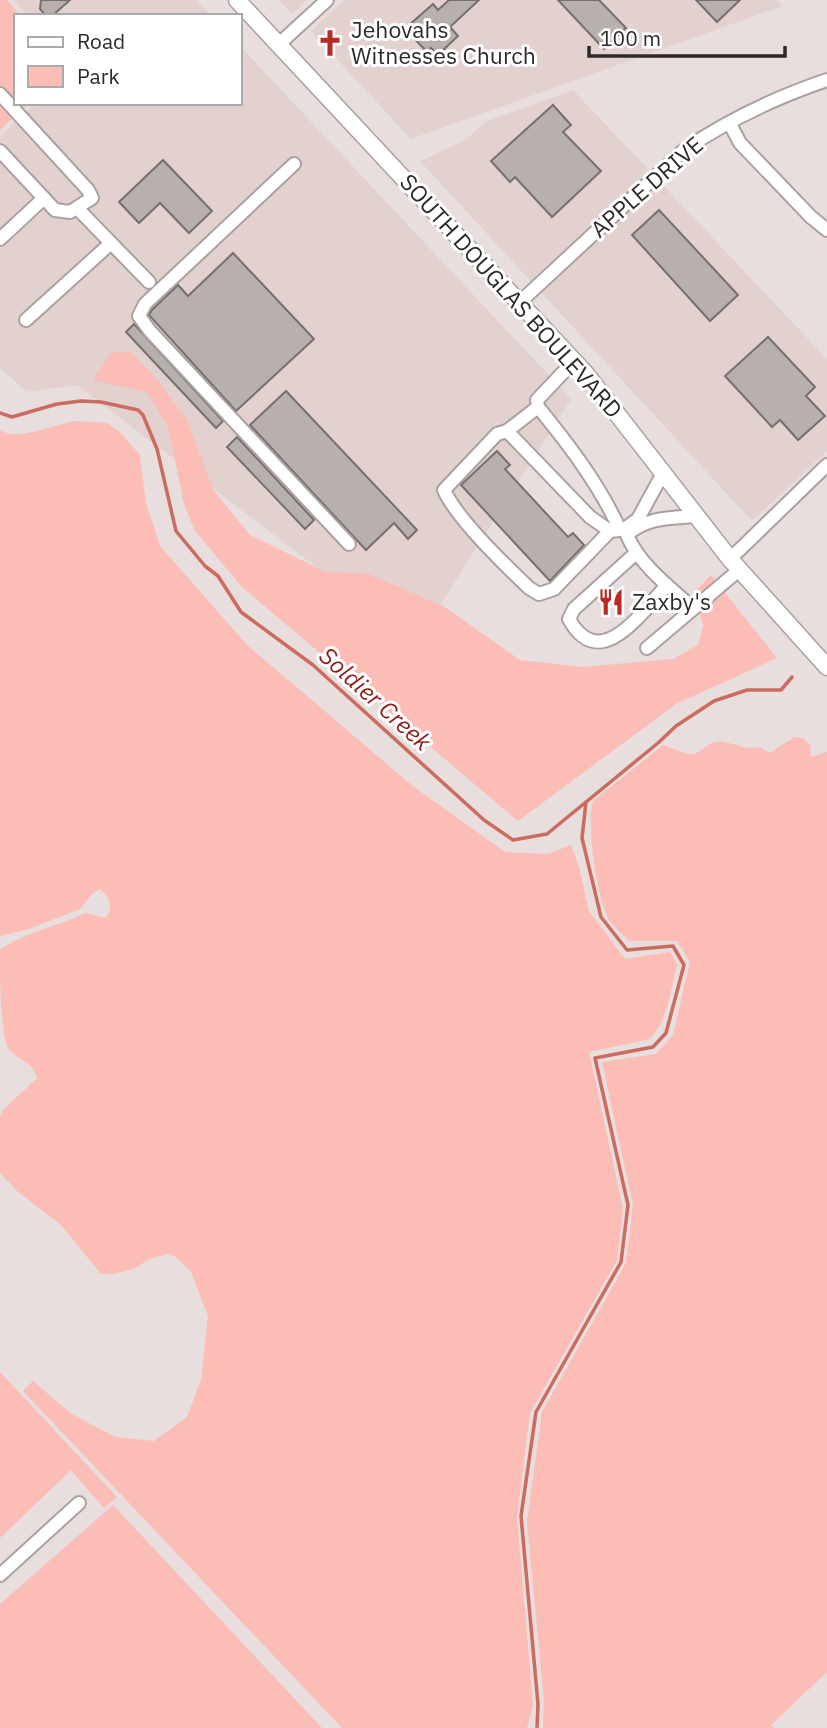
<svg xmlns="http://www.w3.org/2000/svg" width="827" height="1728" font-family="'IBM Plex Sans',sans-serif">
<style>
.built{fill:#e3d1cf}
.green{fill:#fbbdb5}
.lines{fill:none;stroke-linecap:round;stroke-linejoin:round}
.stream{stroke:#cc6b60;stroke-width:3.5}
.building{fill:#b8b0ae;stroke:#776f6e;stroke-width:2}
.minor-casing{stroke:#aaa1a0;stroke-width:16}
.major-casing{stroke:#aaa1a0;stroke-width:19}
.minor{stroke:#fff;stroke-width:12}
.major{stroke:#fff;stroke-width:16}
.labels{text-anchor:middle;stroke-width:6;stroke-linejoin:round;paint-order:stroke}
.poi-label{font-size:23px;fill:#2e2a2a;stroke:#fff;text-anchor:start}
.street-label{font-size:23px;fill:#2e2a2a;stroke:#fff}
.water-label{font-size:24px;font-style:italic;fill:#911a18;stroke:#fff}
</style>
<rect width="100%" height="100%" fill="#e7dedd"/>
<g class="built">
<path d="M14 0H196L211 16H28Z"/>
<path d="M279 0H307L292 14Z"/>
<path d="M344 0H777L782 6 411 139 311 31Z"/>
<path d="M240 46 571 399 416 643 77 385 27 392 0 368V136L36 103H240Z"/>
<path d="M573 90 827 359V451L752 521 420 161 464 141 485 122Z"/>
</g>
<g class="green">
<path d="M0 0H7L21 16H16V103H29L0 130Z"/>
<path d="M130 351 160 383 187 420 214 491 250 535 326 572 369 574 445 607 520 660 582 667 673 659 698 645 703 626 695 592 711 575 777 658 676 704 518 821 242 587 195 531 184 504 168 426 147 392 93 380 111 353Z"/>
<path d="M75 421 107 423 119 431 140 455 146 503 160 546 248 646 414 787 505 852 548 854 571 845 579 867 589 911 625 959 670 952 677 964C671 988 668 1020 650 1039L589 1052 623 1209 617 1260 530 1413 517 1517 533 1705 527 1728H342L23 1391 33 1381 70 1413 115 1437 154 1441 187 1417 201 1380 208 1316 191 1272 176 1257 166 1254 148 1260 135 1268 114 1274H101L61 1225 17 1191 0 1173V1116L4 1109 37 1078C31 1058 19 1063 8 1048 0 1029 0 974 0 950 22 933 59 926 85 913L106 918C114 906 110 898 100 889L93 893 80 909 29 929 0 936V430C19 442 55 424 75 421Z"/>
<path d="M794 737 803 738 811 746 810 753 812 757 827 752V1672L771 1725 774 1728H543L544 1701 527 1522 542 1412 626 1263 633 1205 602 1062 656 1054 673 1035 690 962 677 941H629C623 935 616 928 610 921 597 902 586 823 593 801L663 745C673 748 686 756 696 753 705 749 710 740 722 742 738 744 743 750 760 747L770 753Z"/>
<path d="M0 1372 117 1497 104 1508 71 1470 0 1538Z"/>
<path d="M113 1505 322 1728H0V1604Z"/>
</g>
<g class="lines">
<g class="stream">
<path d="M0 413 12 417 57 404 81 401 101 402 138 410 143 415 157 449 176 531 205 566 218 576 241 612 313 665 484 820 513 840 547 834 658 743 676 726 714 701 747 690H781L792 677"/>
<path d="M537 1728 538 1704 521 1516 536 1412 621 1262 628 1205 595 1058 653 1047 666 1033 684 965 673 946 627 950 601 917 582 838 586 802"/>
</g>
</g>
<g class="building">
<path d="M41 0H70L53 15H45L40 9Z"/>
<path d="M449 0H479L450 27 458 36 438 55 431 48 427 52 410 34 414 30 409 25 433 4 438 10Z"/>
<path d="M558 0H599L626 28 604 49Z"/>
<path d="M696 0H740L717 22Z"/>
<path d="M553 105 571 125 563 132 601 171 552 217 515 177 510 182 491 161Z"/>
<path d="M163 160 212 211 189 233 160 203 139 223 119 202Z"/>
<path d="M659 210 738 295 710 321 632 235Z"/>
<path d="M233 253 314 339 236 411 149 315 152 310 178 285 188 296Z"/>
<path d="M134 324 223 421 216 428 126 332Z"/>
<path d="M768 337 815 387 806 396 825 416 798 440 780 420 772 427 725 376Z"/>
<path d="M286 391 417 530 408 539 394 523 366 550 250 425Z"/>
<path d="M237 437 314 520 305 529 227 447Z"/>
<path d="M497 451 510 465 505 469 568 537 573 533 584 545 550 581 461 485Z"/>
</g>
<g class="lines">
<defs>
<g id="minor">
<path d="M279 44 327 0"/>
<path d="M0 94 88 190 92 198 70 212 55 210 0 151"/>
<path d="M730 124 740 143 811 217 827 230"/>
<path d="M294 164 145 304 139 316 150 331 349 544"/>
<path d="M77 208 149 282"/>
<path d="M0 239 44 198"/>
<path d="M520 302 684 150C728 120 777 97 827 80"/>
<path d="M26 320 111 243"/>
<path d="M574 361 537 400 538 407C569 445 599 484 620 530L610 531 590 517 507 431 497 434 444 490C457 519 505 565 529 588L539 594 554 589 610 531"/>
<path d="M507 431 538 407"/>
<path d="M627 527 638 519 663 473"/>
<path d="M636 553 574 609 569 619C600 675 642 612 667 585"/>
<path d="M730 559 827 465"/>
<path d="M693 608C669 587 639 564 627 535 646 517 671 518 696 516"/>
<path d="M647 648 739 570"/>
<path d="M0 1575 79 1503"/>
</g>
<path id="major" d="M237 0 586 374 730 559 827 667"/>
</defs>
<use href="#minor" class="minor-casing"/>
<use href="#major" class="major-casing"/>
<use href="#minor" class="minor"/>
<use href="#major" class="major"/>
</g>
<defs>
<symbol id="church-bare" viewBox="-9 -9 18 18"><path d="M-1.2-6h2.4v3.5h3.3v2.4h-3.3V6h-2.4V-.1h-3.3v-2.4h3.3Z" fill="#b92a26" stroke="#fff" stroke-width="2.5" paint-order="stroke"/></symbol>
<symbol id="restaurant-bare" viewBox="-9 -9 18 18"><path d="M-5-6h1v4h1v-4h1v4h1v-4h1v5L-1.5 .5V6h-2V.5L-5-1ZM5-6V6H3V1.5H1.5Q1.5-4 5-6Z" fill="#b92a26" stroke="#fff" stroke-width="2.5" paint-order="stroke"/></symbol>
</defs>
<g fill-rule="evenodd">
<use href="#church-bare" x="311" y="24" width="38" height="38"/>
<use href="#restaurant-bare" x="592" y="583" width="38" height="38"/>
</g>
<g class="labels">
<g class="poi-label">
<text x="351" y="38">Jehovahs<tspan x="351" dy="26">Witnesses Church</tspan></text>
<text x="632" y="610">Zaxby's</text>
</g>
<g class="street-label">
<text transform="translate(647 187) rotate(-41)" y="8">APPLE DRIVE</text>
<text transform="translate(511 296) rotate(48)" y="8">SOUTH DOUGLAS BOULEVARD</text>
</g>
<g class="water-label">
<text transform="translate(375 699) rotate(42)" y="8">Soldier Creek</text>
</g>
</g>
<rect x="14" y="14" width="228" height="91" fill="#ffffff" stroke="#abaaaa" stroke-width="2"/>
<rect x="28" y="37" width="35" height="10" fill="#ffffff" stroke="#abaaaa" stroke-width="2"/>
<text x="77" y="49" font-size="21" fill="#2e2a2a">Road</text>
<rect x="28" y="66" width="35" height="21" fill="#fbbdb5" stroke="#abaaaa" stroke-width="2"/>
<text x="77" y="84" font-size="21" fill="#2e2a2a">Park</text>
<path d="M589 46v10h196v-10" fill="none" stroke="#2e2a2a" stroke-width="3.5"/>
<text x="600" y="46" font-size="21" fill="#2e2a2a" stroke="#ffffff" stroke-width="5" paint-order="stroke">100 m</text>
</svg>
